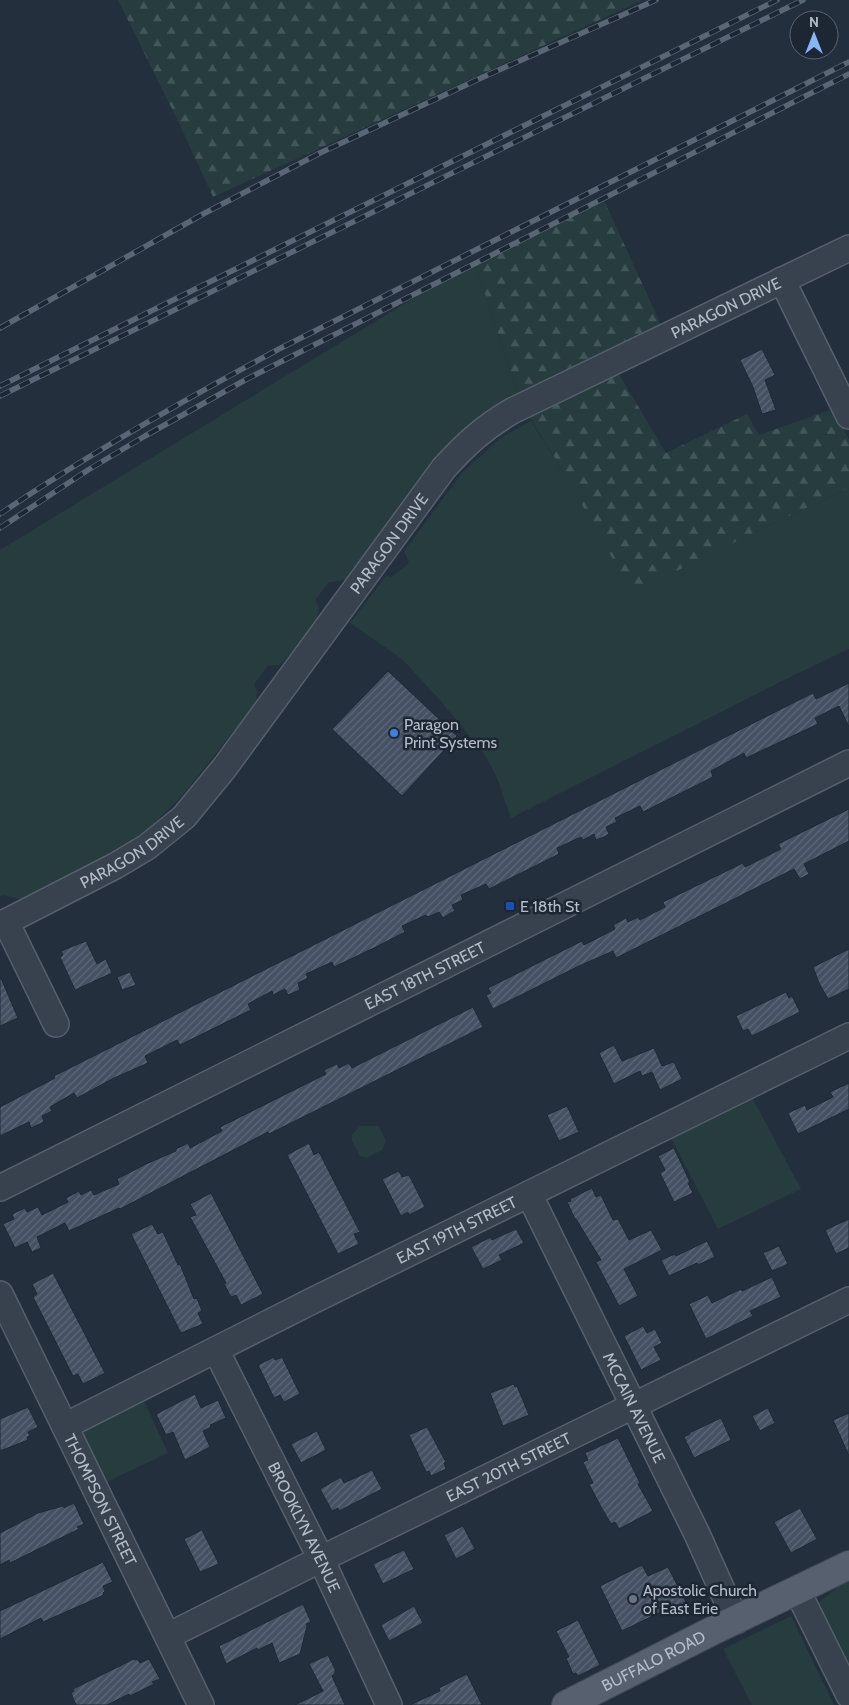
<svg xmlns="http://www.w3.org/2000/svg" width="849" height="1705" font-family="Cabin,sans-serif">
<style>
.green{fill:#263c3f}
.forest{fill:url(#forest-firs)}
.building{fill:url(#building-hatch);stroke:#1f2835}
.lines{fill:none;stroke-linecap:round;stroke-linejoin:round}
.minor-casing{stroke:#565f6c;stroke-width:28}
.major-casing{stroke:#414a57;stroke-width:30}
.minor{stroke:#38414e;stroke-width:25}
.major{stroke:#56606e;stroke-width:28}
.rail-casing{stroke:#5a6575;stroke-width:5.5}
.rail{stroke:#1d2633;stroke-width:4;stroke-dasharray:11;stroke-linecap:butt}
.shop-dot{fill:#3f7fe0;stroke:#1d2633;stroke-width:2}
.transit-dot{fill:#1a4fb4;stroke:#1d2633;stroke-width:2}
.worship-dot{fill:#6b7280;stroke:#1d2633;stroke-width:2}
.labels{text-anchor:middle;stroke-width:5;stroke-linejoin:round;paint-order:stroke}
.street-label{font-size:16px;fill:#b4bcc9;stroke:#1d2633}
.poi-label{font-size:16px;fill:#b4bcc9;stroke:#1d2633;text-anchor:start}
</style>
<defs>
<pattern id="forest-firs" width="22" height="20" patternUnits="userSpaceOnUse" patternTransform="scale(1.25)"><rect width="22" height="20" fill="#263c3f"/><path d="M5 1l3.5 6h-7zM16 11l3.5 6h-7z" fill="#435659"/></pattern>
<pattern id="building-hatch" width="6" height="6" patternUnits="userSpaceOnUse" patternTransform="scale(1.25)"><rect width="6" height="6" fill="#455162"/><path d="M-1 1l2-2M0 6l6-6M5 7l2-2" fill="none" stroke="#5d6877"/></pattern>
</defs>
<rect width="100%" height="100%" fill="#242f3e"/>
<g class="green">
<path d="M475 263 518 395 485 415 445 447 348 578 340 581 329 582 316 599 319 609 317 619 291 653 279 665 268 666 254 684 257 691 256 703 181 797 144 833 93 862 20 899 4 895 0 897V550L450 276Z"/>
<path d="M531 421 564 473 751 534 849 488V649L788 678 511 818 497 778 485 755 438 698 402 659 350 623 386 576 392 577 409 563 404 551 462 473 499 439Z"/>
<path d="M751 1095 801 1189 718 1229 670 1136Z"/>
<path d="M360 1126H379L386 1141 382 1150 367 1158 360 1156 352 1141V1135Z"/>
<path d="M143 1399 168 1453 102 1484 80 1432Z"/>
<path d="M849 1578V1675L818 1603Z"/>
<path d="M791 1616 834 1705H752L723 1649Z"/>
</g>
<g class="forest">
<path d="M118 0H643L213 197 179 123Z"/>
<path d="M603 198 662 327 518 395 475 263Z"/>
<path d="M617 371 666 453 747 414 759 435 833 409 849 440V488L751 534 632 593 564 473 529 416Z"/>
</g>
<g class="building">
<path d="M762 349 775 375 765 380 776 410 762 414 753 387 740 360Z"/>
<path d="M388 671 457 736 402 796 332 729Z"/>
<path d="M849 683V727L839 706 815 718 818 724 746 758 744 753 711 771 713 777 643 812 640 806 615 818 617 822 606 827 609 834 604 837 596 840 594 834 583 840 581 837 557 848 559 854 489 889 486 884 461 895 463 900 452 905 455 911 449 914 443 918 439 912 428 917 426 915 402 926 405 932 376 947 334 967 332 962 306 974 308 978 298 983 300 990 288 995 285 989 273 995 272 991 248 1004 251 1010 180 1045 177 1040 145 1056 148 1063 114 1078 77 1098 74 1093 50 1107 52 1111 42 1116 44 1122 31 1128 29 1122 0 1136V1107L55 1078 54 1076 789 705 813 693 816 699Z"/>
<path d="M849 809V841L804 864 809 874 800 879 794 869 616 958 613 951 579 966 493 1009 486 995 491 993 488 988 582 941 584 945 615 929 613 925 626 918 628 922 638 917 640 920 665 907 663 902 743 863 745 867 781 849 778 844Z"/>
<path d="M86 941 97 964 106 959 112 973 75 990 60 957 63 955 61 951Z"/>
<path d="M849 949V989L828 999 819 983 813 967Z"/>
<path d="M130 972 136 985 122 990 117 977Z"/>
<path d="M0 976 18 1018 0 1026Z"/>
<path d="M786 992 789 998 792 996 800 1012 752 1036 748 1029 743 1031 736 1016Z"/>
<path d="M473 1007 483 1027 269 1134 268 1132 120 1209 119 1208 69 1231 65 1223 37 1237 41 1248 32 1252 27 1242 15 1248 3 1224 14 1219 12 1214 25 1208 27 1212 38 1207 42 1215 68 1202 66 1198 79 1191 81 1195 91 1190 94 1195 119 1184 117 1179 146 1164 176 1151V1149L188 1143 190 1148 222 1131 220 1127 326 1074 324 1070 337 1064 339 1068 349 1063 352 1068Z"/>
<path d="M614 1045 622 1061 654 1048 662 1066 674 1062 682 1079 660 1090 652 1072 642 1076 640 1071 614 1084 599 1053Z"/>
<path d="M849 1083V1109L798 1134 788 1113 805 1105 807 1110 833 1097 830 1092Z"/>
<path d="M567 1106 579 1132 559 1141 547 1115Z"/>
<path d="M309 1143 314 1155 319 1152 360 1232 354 1234 359 1244 338 1254 287 1155Z"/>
<path d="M674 1148 690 1182 688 1183 693 1193 674 1202 660 1173 665 1170 658 1156Z"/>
<path d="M399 1171 402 1177 409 1175 425 1207 409 1215 408 1212 401 1216 382 1179Z"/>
<path d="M592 1188 596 1197 601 1195 613 1220 618 1219 629 1240 651 1230 662 1250 624 1269 638 1296 619 1306 596 1262 601 1260 576 1219H575L567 1202 571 1201 570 1199Z"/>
<path d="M211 1193 263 1294 241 1305 236 1295 231 1297 224 1284 226 1283 190 1217 196 1215 190 1204Z"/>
<path d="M849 1219V1248L836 1254 825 1230Z"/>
<path d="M152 1224 158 1234 163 1232 178 1265 180 1264 194 1299 197 1298 202 1311 198 1313 203 1324 181 1333 131 1234Z"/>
<path d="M516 1229 524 1243 499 1255 502 1260 483 1269 471 1247 491 1237 492 1240Z"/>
<path d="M707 1241 715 1257 698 1265 697 1263 669 1276 661 1260 675 1254 676 1256Z"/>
<path d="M779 1246 788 1264 772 1271 763 1253Z"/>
<path d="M53 1273 105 1373 83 1384 78 1374 73 1376 33 1297 37 1294 32 1284Z"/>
<path d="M772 1277 781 1297 750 1311 753 1316 706 1339 689 1304 708 1295 712 1303 741 1289 742 1291Z"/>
<path d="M643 1326 647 1333 655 1329 662 1343 654 1347 661 1360 641 1370 624 1336Z"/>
<path d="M274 1357 275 1360 282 1357 300 1394 284 1402 280 1395 274 1398 258 1365Z"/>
<path d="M514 1384 515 1387 517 1386 529 1415 503 1426 490 1393Z"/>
<path d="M195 1394 201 1408 218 1400 226 1418 210 1425 211 1427 203 1431 210 1447 185 1460 173 1432 166 1435 156 1414Z"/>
<path d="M28 1407 38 1427 28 1432 30 1436 27 1437 28 1440 0 1451V1419Z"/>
<path d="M768 1408 775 1423 760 1431 752 1416Z"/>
<path d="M849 1413V1456L833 1420Z"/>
<path d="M721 1418 731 1440 694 1458 684 1437 690 1434 689 1433Z"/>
<path d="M427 1427 446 1462 444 1463 446 1469 431 1476 429 1471 426 1472 409 1435Z"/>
<path d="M317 1431 326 1450 301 1463 291 1444Z"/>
<path d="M618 1438 640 1483 638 1484 653 1511 619 1529 615 1522 611 1524 600 1505 589 1484 593 1483 583 1462 588 1460 585 1453Z"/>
<path d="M372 1470 382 1489 339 1511 338 1508 332 1511 320 1489 341 1477 344 1483Z"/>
<path d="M74 1503 84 1524 77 1527 79 1529 10 1563 9 1560 0 1565V1533L38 1513 63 1506 64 1508Z"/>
<path d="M800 1508 817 1539 791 1553 774 1522Z"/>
<path d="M463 1526 475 1549 456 1559 444 1535Z"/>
<path d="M202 1530 219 1564 200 1572 184 1539Z"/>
<path d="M404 1550 414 1569 383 1584 373 1564Z"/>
<path d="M103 1562 113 1582 103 1586 105 1591 103 1593 104 1595 43 1622 41 1618 0 1639V1611Z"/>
<path d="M642 1565 648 1576 668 1567 687 1604 669 1612 667 1609 622 1631 600 1586Z"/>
<path d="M303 1604 311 1622 306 1624 307 1626 300 1654 279 1663 272 1643 258 1650 257 1648 226 1664 219 1646Z"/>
<path d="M414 1606 423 1623 389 1641 381 1625Z"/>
<path d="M578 1620 600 1665 578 1676 576 1673 573 1674 566 1658 569 1657 556 1631Z"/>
<path d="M328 1655 335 1669V1674L332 1676 345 1705H295L323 1691 309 1664Z"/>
<path d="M134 1659 135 1660 137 1659 140 1663 149 1659 160 1679 152 1682 154 1684 130 1696 129 1694 107 1705H76L71 1693 74 1691 73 1689Z"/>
<path d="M467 1674 482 1705H410L440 1691 439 1688Z"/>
</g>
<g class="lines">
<defs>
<g id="minor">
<path d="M782 280 849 416"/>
<path d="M6 922 56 1024"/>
<path id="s1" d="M0 925 115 866 147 847 184 817 225 767 444 468C466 444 483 428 512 411L849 248"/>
<path id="s2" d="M0 1188 849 763"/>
<path id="s3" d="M529 1194 697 1534 736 1621"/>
<path id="s4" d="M0 1294 201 1705"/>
<path id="s5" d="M216 1350 321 1559 389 1705"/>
<path id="s6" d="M65 1426 310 1302 849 1036"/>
<path d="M797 1590 849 1695"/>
<path id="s7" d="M168 1636 321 1559 849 1300"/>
</g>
<g id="major">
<path id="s8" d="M566 1705 712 1631 849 1565"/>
</g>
</defs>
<use href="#minor" class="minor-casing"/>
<use href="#major" class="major-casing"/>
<use href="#minor" class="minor"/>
<use href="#major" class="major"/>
<defs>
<g id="rail">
<path d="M0 328 205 213 320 153 481 78 656 0"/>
<path d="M0 386 777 0"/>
<path d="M0 396 803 0"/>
<path d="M0 514C90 453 184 400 279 349L849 62"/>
<path d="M0 528 88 470 145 436 247 379 849 74"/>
</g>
</defs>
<use href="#rail" class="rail-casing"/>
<use href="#rail" class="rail"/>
</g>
<circle class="shop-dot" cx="394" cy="733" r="5"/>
<rect class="transit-dot" x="505" y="901" width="10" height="10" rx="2.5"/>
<circle class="worship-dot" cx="633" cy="1599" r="5"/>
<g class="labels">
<g class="street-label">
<text dy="6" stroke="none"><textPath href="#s1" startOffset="976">PARAGON DRIVE</textPath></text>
<text dy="6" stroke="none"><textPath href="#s1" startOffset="556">PARAGON DRIVE</textPath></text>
<text dy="6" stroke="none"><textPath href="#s1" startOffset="151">PARAGON DRIVE</textPath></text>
<text dy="6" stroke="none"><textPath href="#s2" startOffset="475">EAST 18TH STREET</textPath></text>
<text dy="6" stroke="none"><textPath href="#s6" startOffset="438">EAST 19TH STREET</textPath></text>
<text dy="6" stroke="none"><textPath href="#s3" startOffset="238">MCCAIN AVENUE</textPath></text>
<text dy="6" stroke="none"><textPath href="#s7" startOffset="380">EAST 20TH STREET</textPath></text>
<text dy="6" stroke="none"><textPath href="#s4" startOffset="229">THOMPSON STREET</textPath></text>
<text dy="6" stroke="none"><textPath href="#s5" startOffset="198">BROOKLYN AVENUE</textPath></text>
<text dy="6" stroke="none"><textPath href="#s8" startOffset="98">BUFFALO ROAD</textPath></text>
</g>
<g class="poi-label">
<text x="404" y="730">Paragon<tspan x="404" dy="18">Print Systems</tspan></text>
<text x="520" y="912">E 18th St</text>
<text x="643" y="1596">Apostolic Church<tspan x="643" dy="18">of East Erie</tspan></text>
</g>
</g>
<g transform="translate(814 35)"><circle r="24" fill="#1d2633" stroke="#59626f"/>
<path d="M0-4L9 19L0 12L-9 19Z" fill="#8ab4f8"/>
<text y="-8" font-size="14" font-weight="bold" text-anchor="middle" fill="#b4bcc9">N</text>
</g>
</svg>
